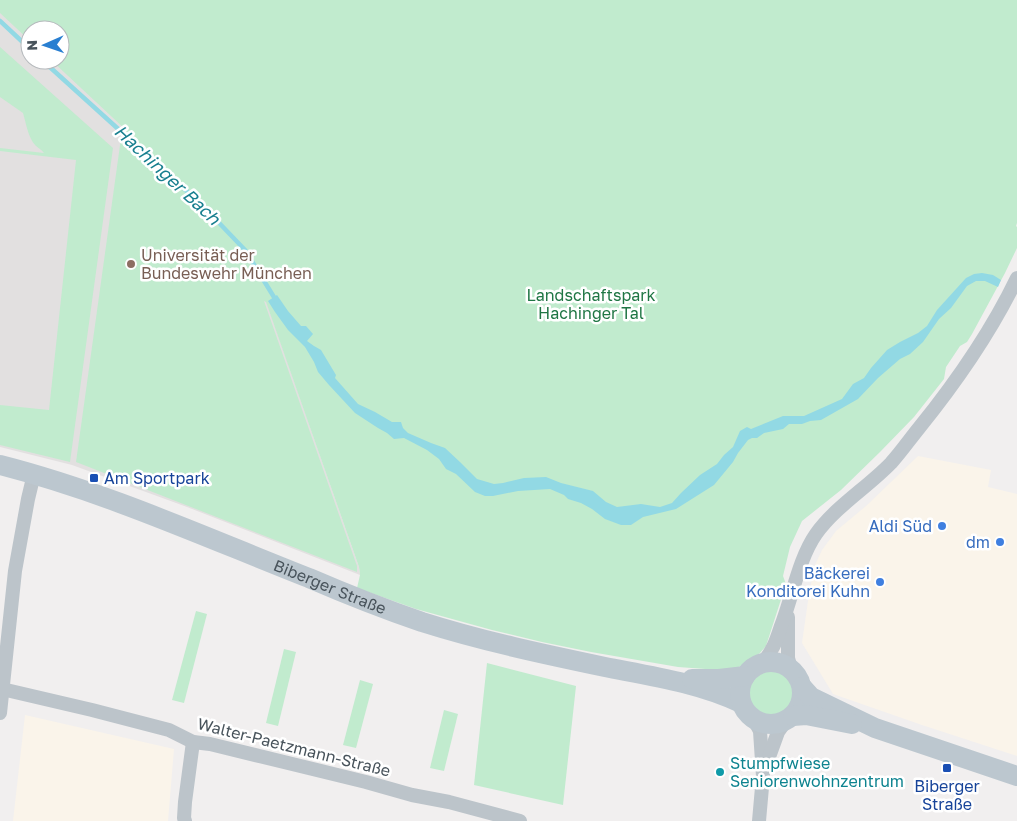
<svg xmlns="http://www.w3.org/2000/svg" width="1017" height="821" font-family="'Golos Text',sans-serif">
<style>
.commercial{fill:#faf4ea}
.education{fill:#e2e0e0;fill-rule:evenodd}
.green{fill:#c1ebce}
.water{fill:#92d9e4}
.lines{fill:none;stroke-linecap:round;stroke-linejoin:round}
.stream{stroke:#92d9e4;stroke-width:4.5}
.minor{stroke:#bcc4ca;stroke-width:14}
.secondary{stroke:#bcc7cf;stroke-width:20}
.education-dot{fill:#8d6e63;stroke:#fff;stroke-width:2}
.transit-dot{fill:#1a4fb4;stroke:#fff;stroke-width:2}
.shop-dot{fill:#3f7fe0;stroke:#fff;stroke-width:2}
.culture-dot{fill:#0f9aa8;stroke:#fff;stroke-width:2}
.labels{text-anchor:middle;stroke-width:5;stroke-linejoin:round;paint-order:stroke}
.education-label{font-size:16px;fill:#785e54;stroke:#fff;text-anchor:start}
.park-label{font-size:16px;fill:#1f7644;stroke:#fff}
.transit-label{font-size:16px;fill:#164399;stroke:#fff;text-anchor:start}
.shop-label{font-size:16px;fill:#366cbe;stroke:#fff;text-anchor:end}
.street-label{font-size:16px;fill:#48535b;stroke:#fff}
.culture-label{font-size:16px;fill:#0d838f;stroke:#fff;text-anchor:start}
.water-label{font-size:18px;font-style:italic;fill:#187f8f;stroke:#fff}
</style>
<rect width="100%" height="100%" fill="#f1efef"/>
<g class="commercial">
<path d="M918 456 991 470 988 487 1017 494V756L922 725 833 694 802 643 809 594 815 565 822 550 836 531 866 506Z"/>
<path d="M25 715 174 749 168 821H13Z"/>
</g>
<path class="education" d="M0 0H161L359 567 360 575 187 507 72 465 0 447ZM30 30H60V60H30Z"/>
<g class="green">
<path d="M0 0H1017V223L1016 226 1017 227V248L1005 273 972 334 967 342 960 346 946 367 944 379 914 417 880 452 841 490 802 521 790 547 783 576 786 584 766 646 760 653 733 671 678 667 591 652 542 642 492 630 416 609 357 588 360 575 359 567 266 302 264 301 357 566V572L76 462 121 138 127 131 51 60H60V30H30V41L0 13Z"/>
<path d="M0 47 113 148 70 462 0 445V405L49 410 76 160 0 151V148L44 153C41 149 38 148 35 145 28 137 26 123 23 113L0 97Z"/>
<path d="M196 611 207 614 184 703 172 700Z"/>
<path d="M284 649 296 652 278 726 266 723Z"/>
<path d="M487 663 576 686 563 805 474 785Z"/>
<circle cx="770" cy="693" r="23"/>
<path d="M360 680 373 684 356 748 343 745Z"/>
<path d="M444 710 458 714 444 771 430 768Z"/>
</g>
<path class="water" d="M982 273 993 275 1001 280 998 287 985 281H976L967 286 951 308 939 319 923 342 910 354 900 359 878 378 858 399 821 420 810 421 802 424H789L783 429 764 433 757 438H752L748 440 738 453 733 462 714 485 676 509 643 517 631 525H621L605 519 592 509 581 503 568 499 564 495 550 489 518 491 493 496H485L475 492 456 474 446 469 439 459 427 450 404 438 394 439 387 433 378 428 355 413 329 385 318 372 314 362 305 347 288 330 275 312 268 301 277 295 288 311 301 326H306L313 334 307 341 314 346 321 350 336 375 335 378 358 404 375 412 392 422H401L403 428 408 433 431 443 445 448 460 462 477 479 494 484 503 483 524 478 546 477 561 483 593 491 606 502 617 507 641 504 660 507 672 503 681 493 700 475 717 464 724 455 733 447 740 431 747 427 751 429 783 416H804L842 399 853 384 864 378 871 368 887 350 900 342 918 333 927 326 937 310 966 278 974 274Z"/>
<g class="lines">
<g class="stream">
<path d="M0 21 30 49"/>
<path d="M42 60 201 204 245 250 277 302"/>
</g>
<g class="minor">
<path d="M788 617V658L791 669"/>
<path d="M762 663C773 651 776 641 781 626 792 598 799 558 816 534 835 507 868 487 891 463 901 452 910 439 919 428 957 381 991 332 1017 278"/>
<path d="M2 689 92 710 169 730 193 742 210 744 284 762 366 782 412 795 449 802 520 821"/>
<path d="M0 713 15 571 28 499 34 474"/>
<path d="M754 720 760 731 763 776 759 821"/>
<path d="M765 768 778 732 785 722"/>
<path d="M185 821 184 818 185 802 193 742"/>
</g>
<g class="secondary">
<path id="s1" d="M0 465C106 492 207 538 309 578 346 594 384 609 422 622 482 641 543 654 605 667 651 676 699 683 741 703"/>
<circle cx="771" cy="693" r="31"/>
<path d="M692 679H719L745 676"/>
<path d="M802 687 811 697 875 728 1017 776"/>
<path d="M793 716 806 715 852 724"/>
</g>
</g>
<circle class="education-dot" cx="131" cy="264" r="5"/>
<g class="transit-dot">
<rect x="89" y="473" width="10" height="10" rx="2.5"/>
<rect x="942" y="763" width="10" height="10" rx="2.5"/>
</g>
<g class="shop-dot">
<circle cx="942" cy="526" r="5"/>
<circle cx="1000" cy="542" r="5"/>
<circle cx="880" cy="582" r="5"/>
</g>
<circle class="culture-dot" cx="720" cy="772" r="5"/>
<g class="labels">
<g class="education-label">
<text x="141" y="261">Universität der<tspan x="141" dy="18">Bundeswehr München</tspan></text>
</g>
<g class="park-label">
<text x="591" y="301">Landschaftspark<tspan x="591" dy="18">Hachinger Tal</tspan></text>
</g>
<g class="transit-label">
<text x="104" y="484">Am Sportpark</text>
<text x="947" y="792" text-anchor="middle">Biberger<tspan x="947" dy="18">Straße</tspan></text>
</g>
<g class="shop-label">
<text x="932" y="532">Aldi Süd</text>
<text x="990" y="548">dm</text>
<text x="870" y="579">Bäckerei<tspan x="870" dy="18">Konditorei Kuhn</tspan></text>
</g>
<g class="street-label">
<text dy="6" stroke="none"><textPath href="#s1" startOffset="352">Biberger Straße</textPath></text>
<text transform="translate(294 747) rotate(14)" y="6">Walter-Paetzmann-Straße</text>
</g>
<g class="culture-label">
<text x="730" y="769">Stumpfwiese<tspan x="730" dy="18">Seniorenwohnzentrum</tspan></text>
</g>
<g class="water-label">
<text transform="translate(167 175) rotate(43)" y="6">Hachinger Bach</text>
</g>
</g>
<g transform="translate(45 45) rotate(268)"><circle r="24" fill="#ffffff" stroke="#b6babd"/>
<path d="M0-4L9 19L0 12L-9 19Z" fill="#297fd1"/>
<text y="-8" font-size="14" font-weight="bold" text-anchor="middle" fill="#48535b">N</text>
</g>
</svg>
